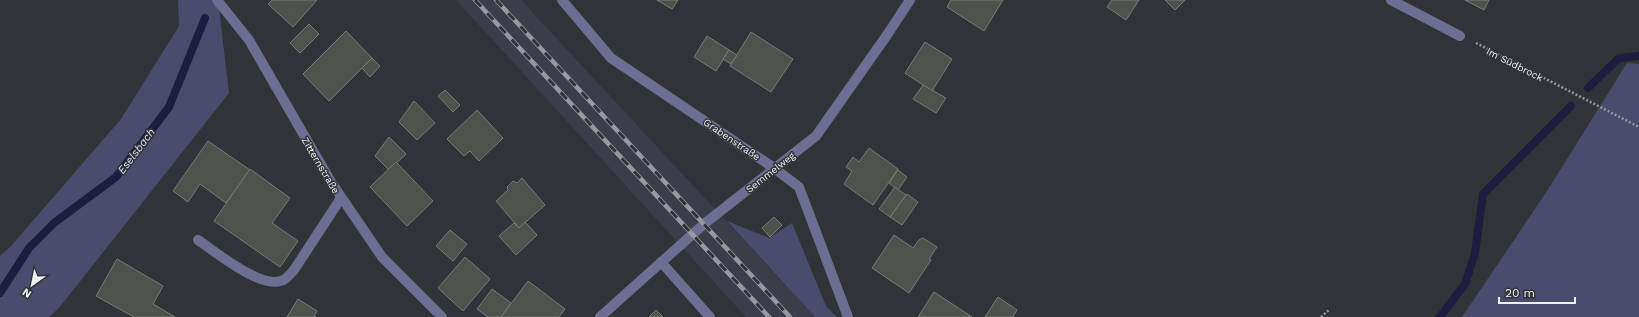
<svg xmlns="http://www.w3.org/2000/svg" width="1639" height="317" font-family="'Work Sans',sans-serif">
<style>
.built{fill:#3c3d48}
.green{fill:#4a4b6d}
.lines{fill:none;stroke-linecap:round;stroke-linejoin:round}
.stream{stroke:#1e1c3f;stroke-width:8}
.building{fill:#4f524c;stroke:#787c76}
.path{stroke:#95969a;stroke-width:2.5;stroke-dasharray:2 2;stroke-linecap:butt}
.minor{stroke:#6d6e92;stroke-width:10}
.rail-casing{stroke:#98999d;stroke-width:4.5}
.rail{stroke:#323338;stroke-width:3;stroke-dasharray:9;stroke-linecap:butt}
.labels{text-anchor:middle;stroke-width:3;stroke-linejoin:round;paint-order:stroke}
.street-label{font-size:10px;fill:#eff0f3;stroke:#323338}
.water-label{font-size:11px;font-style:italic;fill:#dcddf9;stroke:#323338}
</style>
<rect width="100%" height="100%" fill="#323338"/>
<path class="built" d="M456 0H521L815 317H746Z"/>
<g class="green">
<path d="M178 0H218L229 93 59 308 49 317H0V256L11 246 121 119 179 26Z"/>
<path d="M1627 63 1639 64V317H1462L1547 191Z"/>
<path d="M727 221 769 238 792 223 826 306 837 317H815Z"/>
</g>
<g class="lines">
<g class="stream">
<path d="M1588 88 1619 58 1639 56"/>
<path d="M0 293 29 248 54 223 116 177 169 107 205 18"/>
<path d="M1440 317 1465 284 1475 253 1483 194 1571 106"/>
</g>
</g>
<g class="building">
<path d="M272 0H317L293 27 268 4Z"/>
<path d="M657 0H678L672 9Z"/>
<path d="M951 0H1003L984 31 947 7Z"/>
<path d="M1112 0H1139L1126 20 1107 7Z"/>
<path d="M1165 0H1185L1175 10Z"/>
<path d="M1465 0H1489L1484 10Z"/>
<path d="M309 24 319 34 300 53 290 43Z"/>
<path d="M346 31 372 58 329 101 303 74Z"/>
<path d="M751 32 793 59 771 92 730 66Z"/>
<path d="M707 36 729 50 716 71 694 57Z"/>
<path d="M925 42 952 59 932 91 905 73Z"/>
<path d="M729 50 737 55 731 64 723 59Z"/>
<path d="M372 58 380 66 370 77 362 68Z"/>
<path d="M923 85 946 98 936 113 913 99Z"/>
<path d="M445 90 460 105 453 112 438 96Z"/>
<path d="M414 101 435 123 417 140 399 122Z"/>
<path d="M477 110 503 138 479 161 470 151 464 156 447 139Z"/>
<path d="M389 137 406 154 389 170 375 156Z"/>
<path d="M208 141 250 170 226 203 200 184 188 202 173 191Z"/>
<path d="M869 148 898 169 873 205 844 184 852 171 846 167 853 157 859 162Z"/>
<path d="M396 162 433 201 407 226 370 187Z"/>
<path d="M250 169 290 198 272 223 298 241 280 267 214 221Z"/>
<path d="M898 170 907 177 898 190 889 183Z"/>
<path d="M522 178 545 205 519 228 496 201 508 190 507 187 513 181 517 183Z"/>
<path d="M895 187 906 195 890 217 879 209Z"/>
<path d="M907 194 918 202 902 225 890 217Z"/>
<path d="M774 217 782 225 770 237 762 228Z"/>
<path d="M525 222 537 235 516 255 499 236 514 223 519 228Z"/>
<path d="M450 230 467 244 453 261 436 246Z"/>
<path d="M894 235 913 248 919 240 923 238 937 247 929 259 931 260 909 293 872 268Z"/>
<path d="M465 257 490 279 463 311 438 288Z"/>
<path d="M117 259 163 286 153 304 175 317H134L96 296Z"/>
<path d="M528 281 565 309 559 317H501Z"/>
<path d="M492 289 511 303 501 317H488L477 309Z"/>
<path d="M934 292 972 317H918Z"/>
<path d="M998 297 1017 310 1013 317H985Z"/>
<path d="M298 299 317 311 314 316 316 317H287Z"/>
<path d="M656 310 663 317H649Z"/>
</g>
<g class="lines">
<g class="path">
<path d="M1476 43 1639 127"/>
<path d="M1321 317 1329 310"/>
</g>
<g class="minor">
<path d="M217 0 249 40 331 182 382 257 442 317"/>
<path d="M562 0 611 58 774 168 799 187 848 317"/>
<path d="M1391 0 1460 36"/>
<path d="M198 240C216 252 265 293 285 279 288 277 291 273 294 270L341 198"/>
<path d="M661 262 710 317"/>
<path d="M600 317 704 224 816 136 887 35 910 0"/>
</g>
<defs>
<g id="rail">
<path d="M475 0 769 317"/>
<path d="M496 0 790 317"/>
</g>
</defs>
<use href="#rail" class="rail-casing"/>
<use href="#rail" class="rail"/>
</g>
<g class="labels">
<g class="street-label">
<text transform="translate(1515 64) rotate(27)" y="4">Im Südbrock</text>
<text transform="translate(732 139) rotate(34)" y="4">Grabenstraße</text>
<text transform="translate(321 165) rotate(59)" y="4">Zitternstraße</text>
<text transform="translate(770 172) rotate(-38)" y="4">Semmelweg</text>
</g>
<g class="water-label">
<text transform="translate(136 151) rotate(-53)" y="4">Eselsbach</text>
</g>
</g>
<g transform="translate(32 285) rotate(213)" stroke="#323338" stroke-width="3" paint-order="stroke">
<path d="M0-3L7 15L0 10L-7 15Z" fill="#eff0f3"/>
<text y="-6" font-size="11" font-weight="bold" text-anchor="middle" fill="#eff0f3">N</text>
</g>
<path d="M1499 297v6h76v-6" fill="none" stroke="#eff0f3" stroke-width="2"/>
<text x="1505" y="297" font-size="12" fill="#eff0f3" stroke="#323338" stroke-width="3" paint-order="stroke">20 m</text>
</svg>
